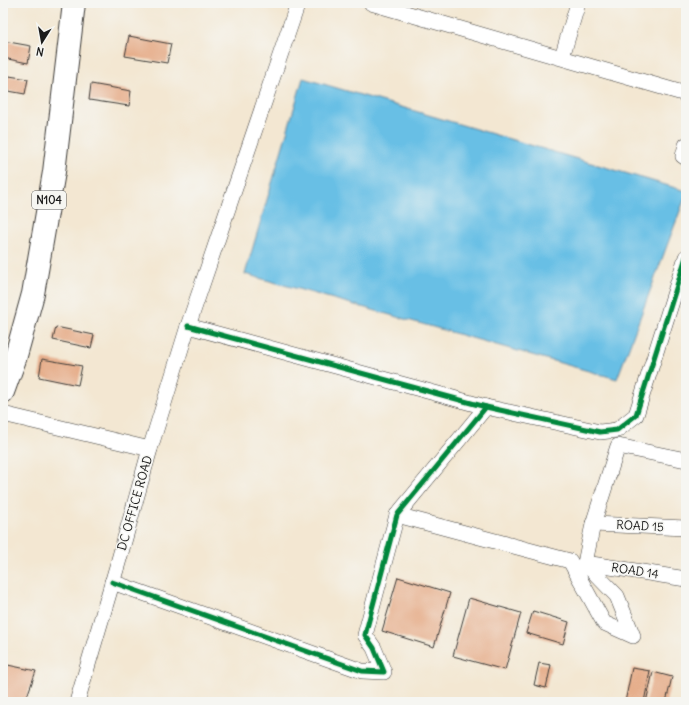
<svg xmlns="http://www.w3.org/2000/svg" width="689" height="705" font-family="Delius,sans-serif">
<style>
.water{fill:#67bfe5;stroke:#426e80}
.building{fill:#e6ae8b}
.lines{fill:none;stroke-linecap:round;stroke-linejoin:round}
.minor-casing{stroke:#3c3a37;stroke-width:16}
.trunk-casing{stroke:#3c3a37;stroke-width:24}
.minor{stroke:#fff;stroke-width:15}
.trunk{stroke:#fff;stroke-width:22}
.cycleway-casing{stroke:#f6f6f2;stroke-width:8}
.cycleway{stroke:#00873e;stroke-width:5}
.labels{text-anchor:middle;stroke-width:3;stroke-linejoin:round;paint-order:stroke}
.shield{fill:#f6f6f2;stroke:#5d5d5c;stroke-width:1}
.shield-label{font-size:11px;font-weight:bold;fill:#1c1c1c}
.street-label{font-size:12px;fill:#1c1c1c;stroke:#f6f6f2}
</style>
<rect width="100%" height="100%" fill="#f6f6f2"/>
<filter id="ink" filterUnits="userSpaceOnUse"><feTurbulence type="fractalNoise" baseFrequency=".025" numOctaves="2"/><feDisplacementMap in="SourceGraphic" scale="8" xChannelSelector="R" yChannelSelector="G"/><feConvolveMatrix kernelMatrix="1 2 1 2 8 2 1 2 1" color-interpolation-filters="sRGB"/></filter>
<filter id="wash" filterUnits="userSpaceOnUse"><feTurbulence type="fractalNoise" baseFrequency=".012" numOctaves="4" result="noise"/><feDisplacementMap in="SourceGraphic" scale="16" xChannelSelector="R" yChannelSelector="G"/><feGaussianBlur stdDeviation="0.9" result="paint"/><feColorMatrix in="noise" values="0 0 0 0 0 0 0 0 0 0 0 0 0 0 0 0 0 1.4 0 .05"/><feComposite in="paint" operator="in"/></filter>
<g filter="url(#wash)">
<rect width="100%" height="100%" fill="#f3e7d2"/>
<path class="water" d="M303 78 686 191V195L617 379 245 274Z"/>
<g id="blocks">
<g class="building">
<path d="M129 36 171 44 167 63 125 56Z"/>
<path d="M3 41 31 46 28 63 3 58Z"/>
<path d="M3 75 28 79 25 94 3 90Z"/>
<path d="M91 84 131 91 129 106 89 100Z"/>
<path d="M56 327 94 335 91 348 53 340Z"/>
<path d="M42 359 82 366 78 385 39 377Z"/>
<path d="M398 577 450 593 434 647 382 631Z"/>
<path d="M469 598 521 613 505 670 453 656Z"/>
<path d="M533 611 569 622 563 644 526 633Z"/>
<path d="M539 663 551 665 546 688 534 685Z"/>
<path d="M3 664 36 671 25 702H3Z"/>
<path d="M632 668 650 671 644 702H625Z"/>
<path d="M653 672 672 677 666 702H646Z"/>
</g>
</g>
</g>
<g filter="url(#ink)">
<use href="#blocks" fill-opacity="0" stroke="#3c3a37" stroke-width="1"/>
<g class="lines">
<defs>
<g id="minor">
<path d="M371 3 686 94"/>
<path d="M562 57 578 3"/>
<path d="M686 145 683 156 686 158"/>
<path d="M188 326 486 407 600 432 617 430 636 415 686 257"/>
<path d="M3 414 150 449 118 563 77 702"/>
<path d="M150 449 188 326 298 3"/>
<path d="M397 515 570 561 604 623 633 636 617 596 585 563 593 524 618 446 686 460"/>
<path d="M593 524 686 528"/>
<path d="M585 563 686 579"/>
<path d="M112 582 362 671 384 672 374 648 365 635 397 515 486 407"/>
</g>
<path id="trunk" d="M3 392 15 359 33 294 54 172 74 3"/>
</defs>
<use href="#minor" class="minor-casing"/>
<use href="#trunk" class="trunk-casing"/>
<use href="#minor" class="minor"/>
<use href="#trunk" class="trunk"/>
<defs>
<g id="cycleway">
<path d="M188 326 486 407 600 432 617 430 636 415 686 257"/>
<path d="M112 582 362 671 384 672 374 648 365 635 397 515 486 407"/>
</g>
</defs>
<use href="#cycleway" class="cycleway-casing"/>
<use href="#cycleway" class="cycleway"/>
</g>
</g>
<g class="labels">
<rect class="shield" x="32" y="191" width="34" height="18" rx="3"/>
<g class="shield-label">
<text x="49" y="204">N104</text>
</g>
<g class="street-label">
<text transform="translate(135 503) rotate(-74)" y="4">DC OFFICE ROAD</text>
<text transform="translate(640 526) rotate(3)" y="4">ROAD 15</text>
<text transform="translate(635 571) rotate(9)" y="4">ROAD 14</text>
</g>
</g>
<rect width="689" height="705" fill="none" stroke="#f6f6f2" stroke-width="16"/>
<g transform="translate(42 42) rotate(191)" stroke="#f6f6f2" stroke-width="3" paint-order="stroke">
<path d="M0-3L7 15L0 10L-7 15Z" fill="#1c1c1c"/>
<text y="-6" font-size="11" font-weight="bold" text-anchor="middle" fill="#1c1c1c">N</text>
</g>
</svg>
